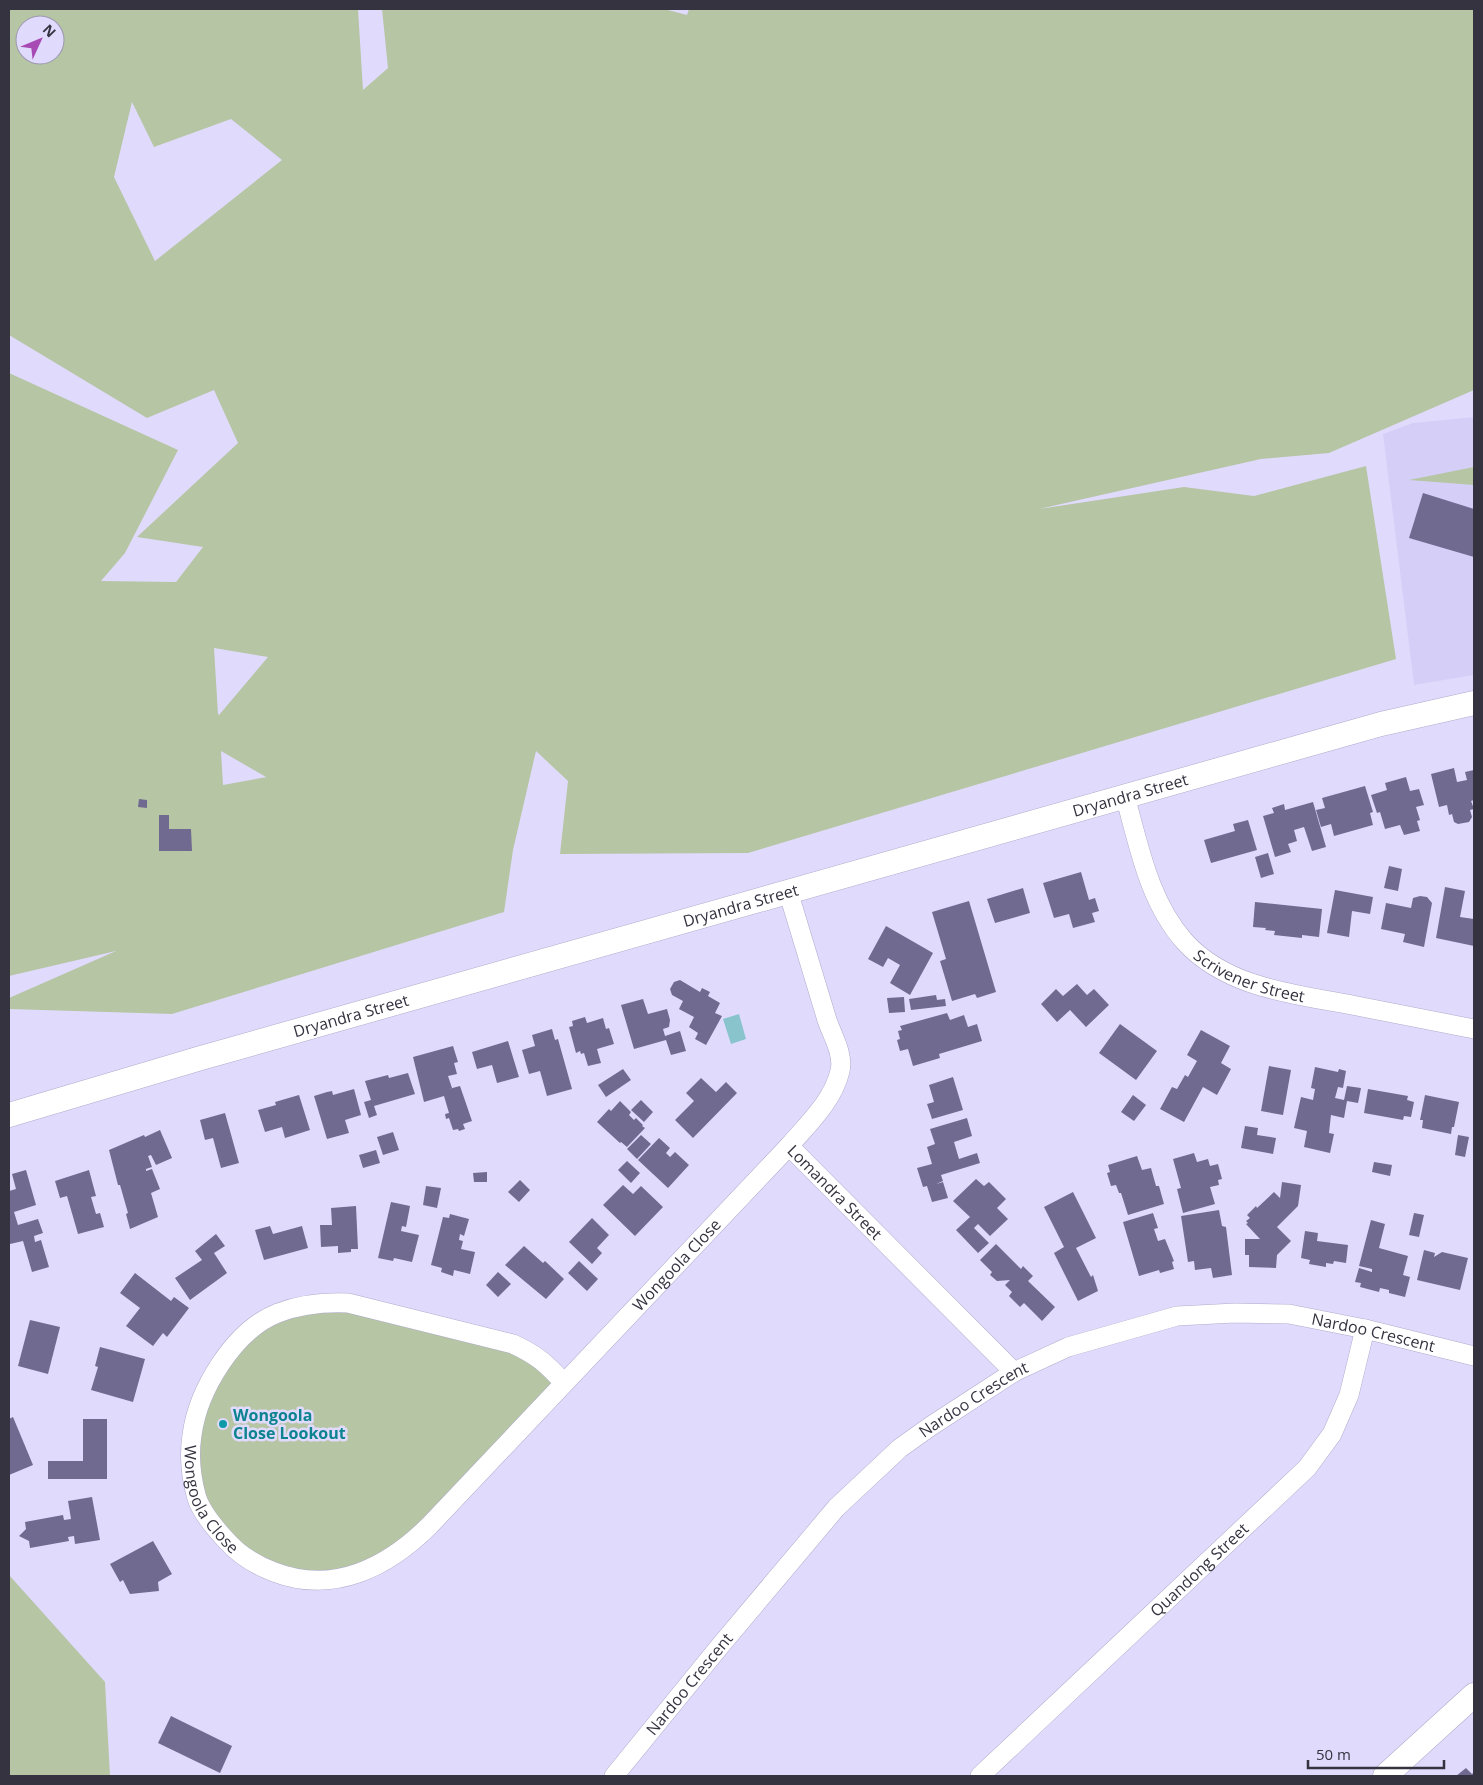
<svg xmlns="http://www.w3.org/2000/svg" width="1483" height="1785" font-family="'Open Sans',sans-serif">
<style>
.built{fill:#d5cff8}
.green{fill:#b6c5a4;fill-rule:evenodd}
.water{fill:#89c3cc}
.building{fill:#706a91}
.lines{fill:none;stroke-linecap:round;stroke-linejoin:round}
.minor-casing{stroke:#afabcb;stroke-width:20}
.tertiary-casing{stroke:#afabcb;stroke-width:25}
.minor{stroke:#fff;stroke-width:19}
.tertiary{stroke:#fff;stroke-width:24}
.culture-dot{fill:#0f9aa8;stroke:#e0dbfd;stroke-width:2}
.labels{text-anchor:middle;stroke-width:5;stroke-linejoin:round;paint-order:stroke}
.street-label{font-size:16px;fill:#353340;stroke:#e0dbfd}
.culture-label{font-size:16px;font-weight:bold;fill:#0d838f;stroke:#e0dbfd;text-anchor:start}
</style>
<rect width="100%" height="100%" fill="#e0dbfd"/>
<path class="built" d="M1474 417V675L1414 685 1383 434 1413 423Z"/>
<g class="green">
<path d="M9 9H358L363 90 388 68 382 9H664L687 15 689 9H1474V390L1329 453 1261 459 1039 509 1184 487 1254 496 1366 466 1396 659 748 853 560 854 568 781 536 751 513 850 504 912 172 1014 9 1009V998L116 951 9 976V373L178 450 125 553 101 581 176 582 203 547 137 537 238 443 214 390 147 418 9 335ZM25 25H55V55H25ZM132 102 154 147 231 119 282 160 155 261 114 177ZM214 648 268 657 219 715 218 714ZM221 751 266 777H267L223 785Z"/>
<path d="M1474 467V485L1409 480Z"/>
<path d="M323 1302 513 1344 564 1383 377 1566 282 1575 212 1524 191 1467 198 1409 254 1326Z"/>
<path d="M9 1575 105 1682 110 1776H9Z"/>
</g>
<path class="water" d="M739 1014 746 1039 731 1044 723 1019Z"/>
<g class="building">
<path d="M1423 493 1474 509V557L1409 538Z"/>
<path d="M1454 768 1457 782 1467 780 1465 772 1474 770V800L1471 801 1474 809 1470 810 1472 817 1469 822 1458 824 1454 822 1452 814 1449 815 1447 805 1439 807 1431 774Z"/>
<path d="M1406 777 1410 791 1419 789 1424 805 1416 807 1420 820 1417 821 1420 831 1404 835 1400 825 1385 829 1380 812 1377 813 1371 795 1387 790 1385 783Z"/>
<path d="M1365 786 1373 812 1370 813 1373 825 1334 836 1331 824 1321 827 1316 810 1325 808 1322 798Z"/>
<path d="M139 799 147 800V808L138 807Z"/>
<path d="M1313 802 1326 847 1312 851 1304 827 1294 830 1297 841 1288 844 1291 852 1275 857 1263 816 1274 813 1272 808 1284 804 1285 810Z"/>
<path d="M159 815H169V829H191L192 851H159Z"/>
<path d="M1248 820 1257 850 1211 863 1204 840 1235 831 1233 824Z"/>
<path d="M1268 853 1274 874 1261 878 1255 857Z"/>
<path d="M1389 866 1402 869 1398 891 1384 888Z"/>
<path d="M1081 872 1089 900 1095 898 1099 911 1092 913 1095 922 1073 928 1069 914 1054 918 1043 883Z"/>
<path d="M1445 887 1465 891 1460 917 1474 919V946L1436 938Z"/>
<path d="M1023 888 1030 913 995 923 987 899Z"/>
<path d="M1335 890 1373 897 1370 914 1352 911 1349 937 1327 933Z"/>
<path d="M1420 896 1427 897 1432 903 1424 947 1403 942 1405 934 1381 929 1386 903 1411 908 1413 898Z"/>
<path d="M969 901 996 992 977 998 975 994 952 1001 940 961 946 959 932 912Z"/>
<path d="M1255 902 1322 909 1319 937 1302 935V938L1274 935 1275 931 1265 930 1266 928 1253 927Z"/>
<path d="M886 926 933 953 910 995 890 983 900 965 888 958 883 967 868 959Z"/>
<path d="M680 980 700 992 702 988 710 992 708 996 720 1003 715 1013 722 1016 706 1045 695 1039 698 1033 689 1027 694 1017 679 1009 683 1001 672 995 670 989 674 982Z"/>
<path d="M1077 984 1087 995 1094 989 1109 1005 1086 1027 1070 1010 1057 1022 1041 1004 1056 989 1063 996Z"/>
<path d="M936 995 937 1000 945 999 946 1006 911 1010 909 999Z"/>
<path d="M904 997 905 1012 889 1013 887 998Z"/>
<path d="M643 999 648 1014 667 1009 670 1020 669 1027 663 1029 665 1036 680 1031 686 1051 671 1055 666 1040 634 1049 621 1005Z"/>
<path d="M947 1013 950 1020 964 1015 968 1027 977 1024 982 1041 939 1054 940 1058 913 1066 908 1049 900 1051 897 1040 900 1039 898 1031 902 1030 900 1026Z"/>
<path d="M585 1017 587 1023 603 1018 606 1029 609 1028 614 1044 597 1049 601 1063 588 1066 584 1053 581 1054 580 1051 576 1053 569 1027 573 1026 572 1021Z"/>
<path d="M1120 1024 1157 1051 1136 1080 1099 1053Z"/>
<path d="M552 1029 555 1040 558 1039 572 1089 547 1096 540 1071 529 1074 522 1050 535 1046 532 1035Z"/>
<path d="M1201 1030 1230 1046 1221 1063 1231 1069 1217 1095 1203 1087 1184 1122 1160 1109 1172 1087 1177 1089 1185 1075 1188 1077 1197 1061 1187 1055Z"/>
<path d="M508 1041 519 1077 497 1083 492 1065 477 1069 472 1052Z"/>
<path d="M453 1046 458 1062 454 1063 457 1074 448 1076 452 1088 445 1090 460 1086 472 1121 463 1124 465 1129 459 1131 458 1129 453 1130 449 1118 446 1119 445 1114 449 1113 444 1096 424 1102 413 1057Z"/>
<path d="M1269 1066 1291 1070 1283 1115 1261 1111Z"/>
<path d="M1315 1067 1338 1072 1339 1069 1346 1071 1343 1088 1338 1087 1335 1098 1344 1100 1347 1086 1361 1088 1358 1103 1347 1101 1344 1118 1331 1115 1329 1133 1334 1134 1330 1153 1304 1147 1307 1131 1294 1128 1301 1097 1313 1100 1315 1089 1311 1088Z"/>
<path d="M623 1069 631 1080 606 1097 598 1085Z"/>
<path d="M408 1073 415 1094 374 1106 377 1115 369 1118 364 1102 371 1100 365 1081 388 1075 389 1078Z"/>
<path d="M953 1077 963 1110 932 1119 927 1104 934 1102 929 1085Z"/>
<path d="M701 1078 716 1092 726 1082 737 1093 693 1138 675 1120 694 1101 686 1093Z"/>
<path d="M354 1089 361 1115 345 1120 349 1133 327 1139 314 1096 327 1092 332 1091 333 1095Z"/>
<path d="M1368 1089 1408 1096 1407 1100 1414 1102 1411 1117 1404 1116 1403 1120 1364 1113Z"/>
<path d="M299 1095 310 1130 285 1138 282 1127 265 1132 258 1110 276 1105 275 1102Z"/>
<path d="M1133 1095 1146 1105 1134 1121 1121 1112Z"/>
<path d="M1425 1095 1459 1102 1454 1127H1452L1451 1134 1422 1128 1423 1120H1420Z"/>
<path d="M641 1100 653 1112 644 1122 631 1110Z"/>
<path d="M620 1101 631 1112 629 1115 634 1120 636 1118 643 1125 642 1126 645 1128 627 1147 621 1142 620 1143 597 1122 609 1109 611 1111Z"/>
<path d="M225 1113 239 1163 221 1168 213 1138 205 1140 200 1120Z"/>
<path d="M967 1118 972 1136 954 1142 959 1159 977 1153 980 1163 941 1175 943 1181 936 1184 943 1182 948 1198 932 1202 927 1186 923 1187 917 1168 932 1164 927 1147 935 1144 930 1129Z"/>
<path d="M1245 1126 1258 1128 1257 1135 1276 1138 1273 1154 1241 1148Z"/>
<path d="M160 1130 172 1158 156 1165 151 1155 148 1156 152 1167 146 1169V1171L152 1169 160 1189 151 1193 158 1217 130 1229 126 1214 128 1213 120 1185H118L109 1150 144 1135 145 1137Z"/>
<path d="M393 1132 399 1150 383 1155 377 1137Z"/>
<path d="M641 1135 651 1144 637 1159 627 1149Z"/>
<path d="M1458 1135 1469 1137 1465 1157 1455 1155Z"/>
<path d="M659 1138 670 1148 666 1153 670 1157 675 1152 689 1165 668 1188 638 1160Z"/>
<path d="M376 1150 380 1163 363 1168 359 1155Z"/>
<path d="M1194 1153 1197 1162 1208 1159 1210 1166 1218 1164 1222 1179 1218 1180 1219 1185 1210 1187 1215 1204 1183 1213 1177 1189 1181 1188 1173 1159Z"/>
<path d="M1137 1156 1142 1170 1151 1168 1156 1186H1159L1164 1204 1128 1215 1121 1193H1119L1116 1185 1111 1186 1107 1173 1110 1172 1108 1165Z"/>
<path d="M627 1161 640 1173 631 1183 618 1170Z"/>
<path d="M1374 1162 1392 1165 1390 1176 1372 1172Z"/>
<path d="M26 1170 36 1205 14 1212 18 1225 38 1219 43 1233 34 1236 35 1242 41 1240 49 1267 32 1272 23 1241 10 1244 9 1240V1191L16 1189 12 1174Z"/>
<path d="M89 1170 96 1196 91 1197 96 1214 100 1213 104 1227 78 1234 67 1196 60 1198 55 1181Z"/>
<path d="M487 1172V1182H474L473 1173Z"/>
<path d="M976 1179 984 1186 989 1182 1006 1199 997 1208 1008 1219 990 1236 978 1224 974 1228 989 1243 978 1253 956 1230 970 1217 953 1201Z"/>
<path d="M520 1180 530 1190 519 1202 508 1192Z"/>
<path d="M1282 1182 1301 1185 1298 1206 1277 1227 1291 1241 1277 1255 1276 1268 1249 1267V1255H1245V1239H1260L1246 1224 1248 1223 1246 1221 1250 1218 1247 1215 1256 1206 1257 1208 1274 1192 1280 1198Z"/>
<path d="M623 1185 633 1194 641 1186 663 1207 635 1236 603 1205Z"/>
<path d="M426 1186 441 1188 437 1208 423 1205Z"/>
<path d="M1073 1192 1096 1238 1076 1248 1091 1277 1093 1275 1098 1291 1078 1301 1054 1253 1064 1247 1044 1207Z"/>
<path d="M391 1202 410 1206 406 1227 402 1226 401 1231 419 1235 412 1262 394 1258 393 1261 378 1258Z"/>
<path d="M356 1206 358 1249H351V1252L338 1253V1246L321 1247 320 1225H332L331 1208Z"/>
<path d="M1219 1210 1222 1226 1226 1227 1232 1275 1213 1278 1211 1268 1195 1270 1194 1261 1188 1262 1181 1216Z"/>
<path d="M1153 1213 1158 1228 1154 1229 1158 1241 1165 1239 1174 1261 1172 1262 1174 1269 1160 1273 1159 1270 1139 1276 1123 1222Z"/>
<path d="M1414 1213 1424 1215 1419 1237 1409 1235Z"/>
<path d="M450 1214 469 1219 464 1236 460 1234 459 1240 463 1241 461 1249 475 1252 470 1274 454 1270 453 1276 441 1272 442 1268 431 1265 443 1217 449 1218Z"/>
<path d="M592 1218 609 1235 597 1248 602 1253 592 1264 569 1242Z"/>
<path d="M1371 1220 1385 1224 1379 1248 1408 1256 1403 1275 1410 1277 1405 1297 1389 1293V1290L1380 1288 1379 1292 1360 1287 1361 1283 1355 1282 1359 1268 1372 1272V1269L1359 1266Z"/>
<path d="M270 1226 273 1234 302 1226 308 1248 264 1260 255 1230Z"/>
<path d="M1305 1231 1318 1233 1317 1241 1348 1245 1346 1263 1334 1261 1333 1264 1326 1263V1267L1309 1264 1310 1260 1301 1258Z"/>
<path d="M216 1234 225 1246 214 1253 227 1273 190 1300 175 1278 202 1260 195 1251Z"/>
<path d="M996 1244 1021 1269 1023 1266 1033 1276 1028 1281 1055 1307 1042 1321 1024 1303 1020 1307 1009 1296 1012 1292 1005 1285 1010 1280 997 1281 990 1275 992 1272 980 1260Z"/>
<path d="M524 1246 543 1263 545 1261 564 1279 546 1299 505 1265Z"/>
<path d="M1424 1250 1435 1253 1434 1257 1442 1252 1468 1258 1460 1290 1417 1280Z"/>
<path d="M579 1261 598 1279 587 1291 568 1273Z"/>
<path d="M498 1272 511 1284 498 1297 486 1285Z"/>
<path d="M135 1273 171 1301 174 1297 189 1308 167 1337 163 1333 153 1346 126 1326 140 1308 120 1293Z"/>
<path d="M30 1320 60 1327 48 1374 18 1366Z"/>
<path d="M100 1347 145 1359 133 1402 91 1390 98 1367 95 1366Z"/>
<path d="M13 1417 33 1465 9 1475V1419Z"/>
<path d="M83 1419H107V1479H48V1461H83Z"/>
<path d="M92 1497 100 1540 75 1544 74 1536 68 1537 69 1541 30 1548 29 1541 19 1536 26 1529 25 1522 63 1515 64 1520 71 1519 68 1501Z"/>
<path d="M153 1541 172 1574 158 1582 159 1591 130 1594 123 1580 120 1582 110 1564Z"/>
<path d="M171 1716 232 1746 220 1773 158 1743Z"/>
<path d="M1466 1768 1472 1774 1474 1772V1776H1456Z"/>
</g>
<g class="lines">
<defs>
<g id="minor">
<path id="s1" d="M1125 796C1139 846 1149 902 1185 942 1227 988 1294 994 1352 1005 1393 1013 1433 1021 1474 1029"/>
<path id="s2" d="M789 1146 1014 1372"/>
<path id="s3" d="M564 1383C547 1364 537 1355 513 1344L348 1303C324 1302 301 1304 278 1313 234 1330 198 1390 192 1435 189 1454 191 1476 196 1495 200 1511 214 1527 225 1539 238 1554 255 1565 274 1572 334 1595 388 1567 430 1525L789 1146C808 1124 833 1101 840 1071 844 1054 832 1035 827 1020 814 977 801 934 788 891"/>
<path id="s4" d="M614 1776 720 1646 836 1508 900 1448 931 1426 1014 1372 1068 1347 1177 1316 1235 1313 1289 1314 1365 1329 1474 1356"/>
<path id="s5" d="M980 1776 1307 1468 1332 1434 1349 1395 1365 1329"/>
</g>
<g id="tertiary">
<path id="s6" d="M9 1115 201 1058 1289 750 1381 724 1474 703"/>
<path d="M1385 1776 1474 1695"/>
</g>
</defs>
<use href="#minor" class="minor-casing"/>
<use href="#tertiary" class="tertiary-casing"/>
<use href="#minor" class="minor"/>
<use href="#tertiary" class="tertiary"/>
</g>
<circle class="culture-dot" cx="223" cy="1424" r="5"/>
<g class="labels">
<g class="street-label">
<text dy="6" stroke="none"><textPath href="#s6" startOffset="1166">Dryandra Street</textPath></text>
<text dy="6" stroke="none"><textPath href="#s6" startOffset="761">Dryandra Street</textPath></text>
<text dy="6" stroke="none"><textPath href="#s1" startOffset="234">Scrivener Street</textPath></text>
<text dy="6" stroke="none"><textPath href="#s6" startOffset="356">Dryandra Street</textPath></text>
<text dy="6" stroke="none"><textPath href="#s2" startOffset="65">Lomandra Street</textPath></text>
<text dy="6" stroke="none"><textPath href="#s3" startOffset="1166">Wongoola Close</textPath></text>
<text dy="6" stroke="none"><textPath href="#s4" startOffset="944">Nardoo Crescent</textPath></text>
<text dy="6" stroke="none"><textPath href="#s4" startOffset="524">Nardoo Crescent</textPath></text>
<text dy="6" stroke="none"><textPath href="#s3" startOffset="531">Wongoola Close</textPath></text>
<text dy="6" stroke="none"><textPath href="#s5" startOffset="301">Quandong Street</textPath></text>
<text dy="6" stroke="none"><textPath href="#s4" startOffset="119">Nardoo Crescent</textPath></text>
</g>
<g class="culture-label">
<text x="233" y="1421">Wongoola<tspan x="233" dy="18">Close Lookout</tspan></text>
</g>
</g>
<rect width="1483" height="1785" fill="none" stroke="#353340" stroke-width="20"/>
<g transform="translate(40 40) rotate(46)"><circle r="24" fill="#e0dbfd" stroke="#9c98b1"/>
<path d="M0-4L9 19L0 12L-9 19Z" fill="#a74ab4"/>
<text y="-8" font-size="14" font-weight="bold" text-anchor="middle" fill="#353340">N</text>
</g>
<path d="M1308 1760v8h136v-8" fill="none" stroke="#353340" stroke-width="2.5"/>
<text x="1316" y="1760" font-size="15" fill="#353340" stroke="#e0dbfd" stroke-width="4" paint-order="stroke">50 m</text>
</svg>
